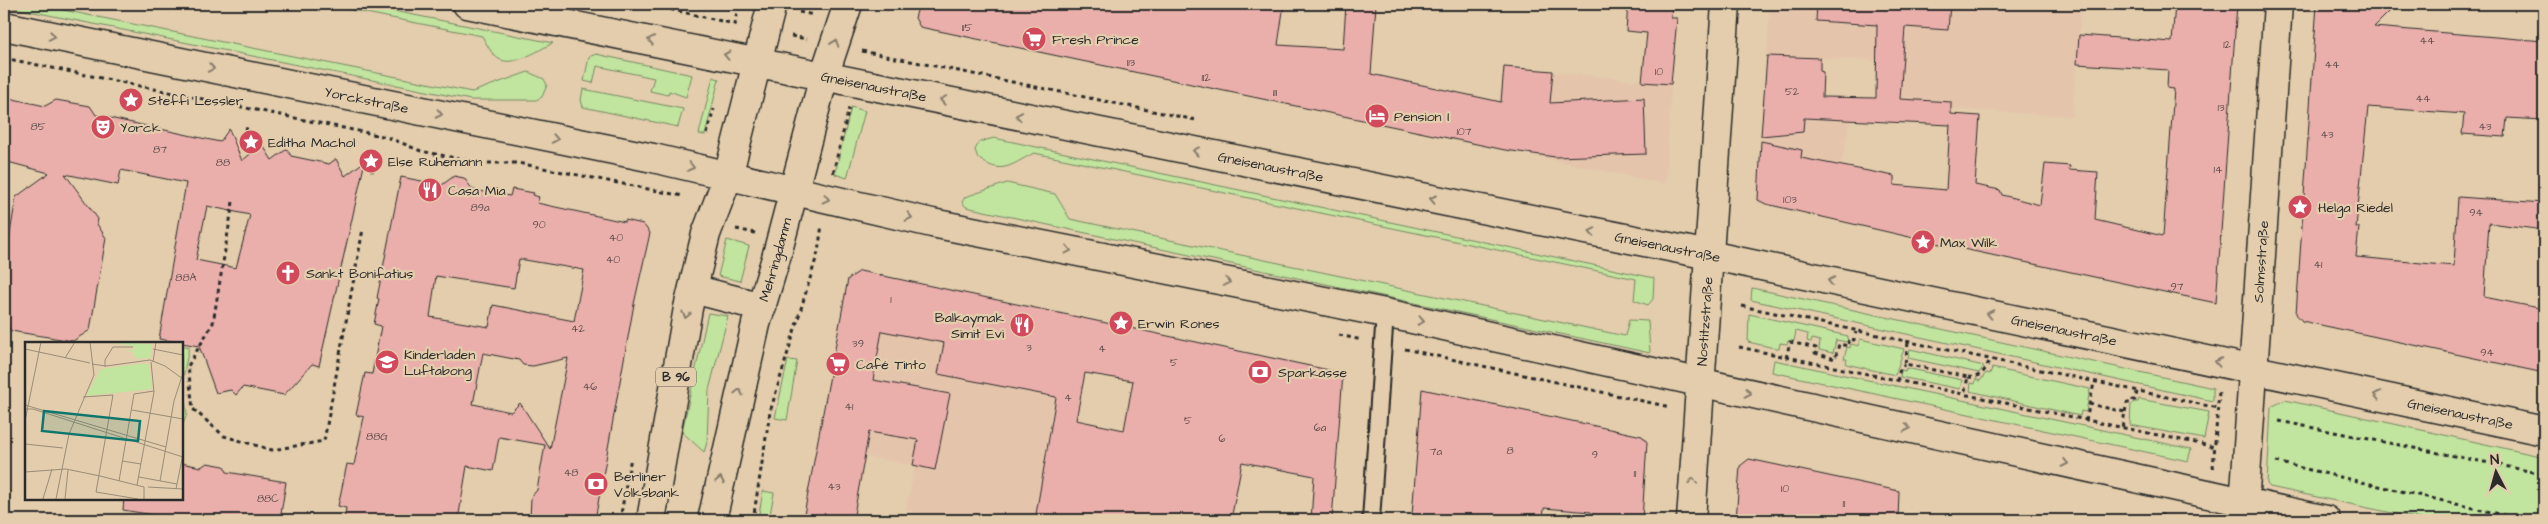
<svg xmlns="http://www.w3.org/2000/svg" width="2548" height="524" font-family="'Architects Daughter',sans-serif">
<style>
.built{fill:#e5c4ac}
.green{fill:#c1e49e;stroke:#768864}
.building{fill:#eaafab;stroke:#2b2b2b;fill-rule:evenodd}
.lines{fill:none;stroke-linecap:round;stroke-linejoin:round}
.lane-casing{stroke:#2b2b2b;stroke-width:20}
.street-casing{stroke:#2b2b2b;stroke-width:31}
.secondary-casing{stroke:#2b2b2b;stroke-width:31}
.primary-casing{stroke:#2b2b2b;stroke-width:31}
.path{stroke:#2b2b2b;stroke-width:3;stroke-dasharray:4 4;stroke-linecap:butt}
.lane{stroke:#e3cdac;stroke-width:16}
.street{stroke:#e3cdac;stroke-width:28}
.secondary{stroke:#e3cdac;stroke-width:28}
.primary{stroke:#e3cdac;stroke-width:28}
.oneway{stroke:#877c6c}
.labels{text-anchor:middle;stroke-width:4.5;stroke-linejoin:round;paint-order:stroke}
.number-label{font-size:11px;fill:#5b4c4b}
.shield{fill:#e3cdac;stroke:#625c52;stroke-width:1}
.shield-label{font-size:12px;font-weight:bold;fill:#2b2b2b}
.poi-label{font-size:14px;fill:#2b2b2b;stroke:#e3cdac;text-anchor:start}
.street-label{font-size:14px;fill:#2b2b2b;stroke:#e3cdac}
.inset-road{fill:none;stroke:#998c78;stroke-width:1}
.view{fill:#0f766e;fill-opacity:0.15;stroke:#0f766e;stroke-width:2.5}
.inset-edge{fill:none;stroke:#2b2b2b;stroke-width:2.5}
</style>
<rect width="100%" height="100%" fill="#e3cdac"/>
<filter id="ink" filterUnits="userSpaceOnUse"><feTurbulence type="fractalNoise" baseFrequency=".02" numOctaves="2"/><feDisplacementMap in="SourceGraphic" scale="10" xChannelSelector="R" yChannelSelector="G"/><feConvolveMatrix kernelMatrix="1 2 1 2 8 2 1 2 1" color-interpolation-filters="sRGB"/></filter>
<g filter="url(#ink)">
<g class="built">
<path d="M1770 4H2081L2072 116 1951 109V102L1900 99 1902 61 1767 56Z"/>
<path d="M1504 67 1671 84 1665 184 1497 148Z"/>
<path d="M1763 116 1850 120 1830 219 1757 203Z"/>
<path d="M885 315 1063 359 1044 460 1115 474 1192 516 1191 520H948L906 510 915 466 864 456 879 381 873 379Z"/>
</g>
<g class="green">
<path d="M4 4H33L472 92 528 72 544 79 547 85 542 97 536 100H471L4 6Z"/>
<path d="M321 4H359L553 43C538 50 509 71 495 56 490 51 486 43 482 36Z"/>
<path d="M596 54 692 75 686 97 669 91 668 95 650 91 654 78 597 66 593 83 584 81 589 57Z"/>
<path d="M713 77 719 79 705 135 699 134Z"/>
<path d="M583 89 683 109 678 127 583 107 581 100Z"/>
<path d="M851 107 865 111 847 178 835 174Z"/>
<path d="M994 138 1654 278 1653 299 1648 305 1634 300 1636 279 1034 153C1010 165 1002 176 978 158L975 150 979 142Z"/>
<path d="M1007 183 1055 194 1070 219 1625 336 1629 320 1648 321 1650 353 1053 226 966 207 962 202 965 197Z"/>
<path d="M727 240 749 246 740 281 718 276Z"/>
<path d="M1752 288 2213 388V401L1751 300Z"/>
<path d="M708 313 728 316 709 390 707 442 704 452 682 432Z"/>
<path d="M1749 314 1848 336 1847 342 1836 340 1833 353 1819 350 1820 341 1812 339 1811 342 1807 341 1808 334 1796 331 1794 341H1788L1787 344 1780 343 1779 349 1748 342Z"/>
<path d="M1860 339 1904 349 1895 375 1846 364 1847 359H1844L1847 347 1850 348 1851 344 1859 346Z"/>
<path d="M181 345 189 347 182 383 187 414 181 429Z"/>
<path d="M1910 349 1984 366 1979 373 1908 358Z"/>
<path d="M788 360 797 361 787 420 775 418Z"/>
<path d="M1774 360 2191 449 2188 461 1772 372Z"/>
<path d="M1906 368 1962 380 1960 389 1900 377 1901 370 1905 371Z"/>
<path d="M1992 368 2090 389 2086 412 2081 411 2080 416 1970 391 1971 383 1975 384 1976 379 1980 381 1986 373 1990 374Z"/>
<path d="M2139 399 2209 412 2204 439 2130 425 2131 405 2134 402H2138Z"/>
<path d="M2285 400 2544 457V520H2425L2270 487 2267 484 2271 407Z"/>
<path d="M763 491 774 493 769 520H758Z"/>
</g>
<g class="building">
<path d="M919 4H1284L1278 45 1343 49 1346 4H1376L1371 74 1501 102 1504 67 1553 71 1550 103 1644 98 1646 154 1555 157 1505 150 920 27 915 18Z"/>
<path d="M1628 4H1672L1671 18H1677L1671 84 1642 82 1647 33 1626 31Z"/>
<path d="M1817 4H1950L1948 30 1905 27 1900 99 1951 102V114L1980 116 1975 185 2000 190 2002 195 2040 205 2045 164 2070 166 2069 170 2098 172 2095 220 2163 236 2174 89 2167 88 2168 70 2077 64 2079 35 2172 42 2175 4H2237L2216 303 1940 244 1766 204 1758 200 1761 141 1802 150 1801 158 1894 176V185L1946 190 1950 125 1804 118 1803 132 1761 136 1767 56 1820 58V71L1823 72 1822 97 1876 98 1877 25 1816 21Z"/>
<path d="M2317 4H2397L2374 27 2544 41V120L2507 118 2505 137 2462 134 2464 114 2368 107 2356 227H2359L2356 257 2454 266 2458 197 2544 203V230L2489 223 2484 297 2544 309V373L2302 321 2296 314Z"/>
<path d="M4 97 45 106 56 100 90 106 96 115 220 142 229 129 242 161 262 144 272 160 287 149 291 156 329 164 336 159 345 176 365 161 319 366 312 364 284 395 243 387 236 395 231 390 216 393 199 346 159 339 186 183 121 170 118 185 65 174 98 219 97 224 106 238 90 330 73 341 11 331 4 320V271L16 197 49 173 4 161ZM207 206 250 215 236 268 196 260Z"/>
<path d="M454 176 464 178 473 190 510 196 512 189 534 193 533 195 539 197 537 203 625 222V220L643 224 650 233 634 304 595 520H530L531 497 537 490 545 445 499 437 493 471 467 466 458 520H418L385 514 384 520H344L346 508 338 506 347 464 354 465 364 417 356 415 365 373 372 374 381 326 374 324 379 299 377 298 401 177 442 185ZM519 259 584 270 574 321 493 305 489 327 430 317 436 276 514 288ZM483 353 519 360 523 365 533 366 568 358 550 449 520 403 511 412 473 404Z"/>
<path d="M860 271 1343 373 1332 520H1311L1314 476 1242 462 1231 520H1035L1056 397 938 374 944 343 882 331 873 380 950 394 935 470 913 465 918 440 869 432 853 520H803L848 279ZM1085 373 1133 381 1124 430 1076 420Z"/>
<path d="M1422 389 1642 436 1647 442 1642 520H1590L1591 512 1544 508 1543 520H1435L1412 515Z"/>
<path d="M1749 459 1899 491 1898 520H1736L1740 466Z"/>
<path d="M181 463 201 467 207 463 224 466 227 472 286 482 280 520H184L123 510 124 498H181Z"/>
</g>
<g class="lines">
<defs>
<path id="lane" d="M1371 520 1385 313"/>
<g id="street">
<path id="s1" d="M1691 520 1726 4"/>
<path id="s2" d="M2243 520 2278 4"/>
</g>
<g id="secondary">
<path id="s3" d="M467 4 1709 255 2544 431"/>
<path id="s4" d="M4 26 653 158 932 223 1385 313 2326 520"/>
</g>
<g id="primary">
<path d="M693 289 762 307"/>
<path d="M651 520 688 308 706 234 728 176 772 4"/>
<path id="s5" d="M712 520 756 324 776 258 824 76 848 4"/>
</g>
</defs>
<use href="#lane" class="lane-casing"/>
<use href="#street" class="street-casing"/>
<use href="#secondary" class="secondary-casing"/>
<use href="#primary" class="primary-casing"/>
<g class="path">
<path d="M647 4 739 25"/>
<path d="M799 12 814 15"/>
<path d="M734 25 739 4"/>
<path d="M791 36 807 39"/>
<path d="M862 51 1196 120"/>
<path d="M4 58 387 137 421 151 479 163H518L683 196"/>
<path d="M707 134 714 109"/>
<path d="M243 147 247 126"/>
<path d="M372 172 376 152"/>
<path d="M833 173 849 108"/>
<path d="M233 202 213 323 188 366 193 409 224 436 272 450 324 441 363 229"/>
<path d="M4 205 6 214 4 230"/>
<path d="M736 229 755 233"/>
<path d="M1742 306 2218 408"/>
<path d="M1339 335 1362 340"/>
<path d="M1908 343 1905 364 1968 377 1964 395"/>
<path d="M1739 347 2215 447"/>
<path d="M1405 349 1670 407"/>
<path d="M1786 358 1790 342 1816 348 1815 353 1835 359 1839 344 1848 346 1849 339 1854 340 1856 332"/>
<path d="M1968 377C1979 379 1987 370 1989 360"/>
<path d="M1897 381 1900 369 1905 364"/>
<path d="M2089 404 2125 412 2122 428"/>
<path d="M2125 412 2127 403H2132L2133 400H2135L2137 392"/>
<path d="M2086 421 2094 383"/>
<path d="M2279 421 2544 474"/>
<path d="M2276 462 2525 520"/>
<path d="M2213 468 2219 392"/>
<path d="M2160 515 2184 520"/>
<path d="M620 520 631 457"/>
<path d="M753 520 770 412 818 252 822 225"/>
</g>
<use href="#lane" class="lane"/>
<use href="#street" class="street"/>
<use href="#secondary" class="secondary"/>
<use href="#primary" class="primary"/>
</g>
<defs><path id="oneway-chevron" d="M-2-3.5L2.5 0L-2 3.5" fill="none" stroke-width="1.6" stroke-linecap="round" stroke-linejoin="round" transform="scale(1.25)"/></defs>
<g class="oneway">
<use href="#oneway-chevron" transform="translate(52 36) rotate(11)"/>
<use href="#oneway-chevron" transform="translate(651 40) rotate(-169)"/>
<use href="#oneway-chevron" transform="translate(835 43) rotate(-71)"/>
<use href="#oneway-chevron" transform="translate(727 55) rotate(-168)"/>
<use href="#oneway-chevron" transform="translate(211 68) rotate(11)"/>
<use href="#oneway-chevron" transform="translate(943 100) rotate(-169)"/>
<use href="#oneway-chevron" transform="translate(439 114) rotate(12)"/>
<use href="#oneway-chevron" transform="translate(1019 116) rotate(-169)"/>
<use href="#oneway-chevron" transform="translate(555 139) rotate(11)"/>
<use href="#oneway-chevron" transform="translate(1196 151) rotate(-169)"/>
<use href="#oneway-chevron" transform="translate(691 167) rotate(14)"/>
<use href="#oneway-chevron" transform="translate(826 199) rotate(13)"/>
<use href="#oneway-chevron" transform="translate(1433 199) rotate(-168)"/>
<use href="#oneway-chevron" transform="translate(909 217) rotate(12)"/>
<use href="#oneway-chevron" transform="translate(1592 232) rotate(-169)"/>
<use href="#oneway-chevron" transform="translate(1068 250) rotate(11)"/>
<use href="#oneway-chevron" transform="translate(1831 281) rotate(-168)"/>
<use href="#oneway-chevron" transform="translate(1227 282) rotate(11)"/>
<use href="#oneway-chevron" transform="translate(1990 314) rotate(-168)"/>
<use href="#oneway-chevron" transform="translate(686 315) rotate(102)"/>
<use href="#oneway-chevron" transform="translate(1421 321) rotate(12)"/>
<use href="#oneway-chevron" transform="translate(2218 362) rotate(-168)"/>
<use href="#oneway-chevron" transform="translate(739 392) rotate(-77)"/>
<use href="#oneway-chevron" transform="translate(1748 393) rotate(12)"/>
<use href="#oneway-chevron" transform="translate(2377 395) rotate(-168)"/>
<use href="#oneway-chevron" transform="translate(1907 428) rotate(12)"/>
<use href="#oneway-chevron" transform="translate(2065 463) rotate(12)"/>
<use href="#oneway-chevron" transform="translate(720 480) rotate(-79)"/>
<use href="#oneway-chevron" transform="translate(1693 481) rotate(-86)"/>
</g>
</g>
<defs>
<symbol id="supermarket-disc" viewBox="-11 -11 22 22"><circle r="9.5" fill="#d1495b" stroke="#e3cdac"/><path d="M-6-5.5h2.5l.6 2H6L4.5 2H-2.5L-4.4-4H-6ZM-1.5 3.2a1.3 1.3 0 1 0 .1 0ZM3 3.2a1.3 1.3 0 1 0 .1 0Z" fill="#fff"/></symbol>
<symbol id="sight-disc" viewBox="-11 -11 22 22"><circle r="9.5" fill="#d1495b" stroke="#e3cdac"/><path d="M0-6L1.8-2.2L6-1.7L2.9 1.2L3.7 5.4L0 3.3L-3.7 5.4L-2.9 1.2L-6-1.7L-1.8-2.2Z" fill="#fff"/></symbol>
<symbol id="hotel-disc" viewBox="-11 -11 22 22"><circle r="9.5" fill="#d1495b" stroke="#e3cdac"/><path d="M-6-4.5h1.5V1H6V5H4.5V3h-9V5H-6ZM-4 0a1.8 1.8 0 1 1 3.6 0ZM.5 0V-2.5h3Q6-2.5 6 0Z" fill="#fff"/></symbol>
<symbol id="theatre-disc" viewBox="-11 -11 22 22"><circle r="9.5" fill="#d1495b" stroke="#e3cdac"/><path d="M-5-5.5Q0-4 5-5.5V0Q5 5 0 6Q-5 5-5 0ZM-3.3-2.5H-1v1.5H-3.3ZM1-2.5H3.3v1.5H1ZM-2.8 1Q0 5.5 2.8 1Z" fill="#fff"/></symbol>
<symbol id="restaurant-disc" viewBox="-11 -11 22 22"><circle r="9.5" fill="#d1495b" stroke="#e3cdac"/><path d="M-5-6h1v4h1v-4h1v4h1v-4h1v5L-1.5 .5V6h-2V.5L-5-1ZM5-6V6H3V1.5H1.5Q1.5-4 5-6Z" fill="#fff"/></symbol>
<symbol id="church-disc" viewBox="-11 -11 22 22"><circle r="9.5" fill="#d1495b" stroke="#e3cdac"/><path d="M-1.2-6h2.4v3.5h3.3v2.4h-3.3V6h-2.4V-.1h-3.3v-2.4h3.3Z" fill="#fff"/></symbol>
<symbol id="school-disc" viewBox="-11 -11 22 22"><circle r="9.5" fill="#d1495b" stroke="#e3cdac"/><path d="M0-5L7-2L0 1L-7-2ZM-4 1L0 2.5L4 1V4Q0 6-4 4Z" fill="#fff"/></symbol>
<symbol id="bank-disc" viewBox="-11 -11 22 22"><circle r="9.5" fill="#d1495b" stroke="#e3cdac"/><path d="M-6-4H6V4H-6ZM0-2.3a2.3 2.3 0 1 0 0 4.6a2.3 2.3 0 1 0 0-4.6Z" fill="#fff"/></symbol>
</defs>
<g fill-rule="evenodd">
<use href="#supermarket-disc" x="1020" y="25" width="28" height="28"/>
<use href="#sight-disc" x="117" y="86" width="28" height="28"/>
<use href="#hotel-disc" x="1363" y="102" width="28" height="28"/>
<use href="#theatre-disc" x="89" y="113" width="28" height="28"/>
<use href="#sight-disc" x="237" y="128" width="28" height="28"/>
<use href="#sight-disc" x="357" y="147" width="28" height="28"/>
<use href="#restaurant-disc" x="416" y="176" width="28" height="28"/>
<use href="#sight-disc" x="2286" y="193" width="28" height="28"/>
<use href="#sight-disc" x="1909" y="228" width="28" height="28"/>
<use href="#church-disc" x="274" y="259" width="28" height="28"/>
<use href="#sight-disc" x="1107" y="309" width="28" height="28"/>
<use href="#restaurant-disc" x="1008" y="311" width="28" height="28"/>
<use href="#school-disc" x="373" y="348" width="28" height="28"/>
<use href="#supermarket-disc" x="824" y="350" width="28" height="28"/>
<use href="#bank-disc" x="1246" y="358" width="28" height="28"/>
<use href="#bank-disc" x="582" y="470" width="28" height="28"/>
</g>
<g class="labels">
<g class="number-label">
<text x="967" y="31">115</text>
<text x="2427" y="44">44</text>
<text x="2227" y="48">12</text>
<text x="1131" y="66">113</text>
<text x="2332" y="68">44</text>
<text x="1659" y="75">10</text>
<text x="1206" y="81">112</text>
<text x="1792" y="95">52</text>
<text x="1275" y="96">111</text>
<text x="2423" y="102">44</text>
<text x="2221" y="111">13</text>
<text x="38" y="130">85</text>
<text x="2485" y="130">43</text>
<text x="1464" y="135">107</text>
<text x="2327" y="138">43</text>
<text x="160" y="153">87</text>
<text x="223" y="166">88</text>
<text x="2218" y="173">14</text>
<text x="1790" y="203">103</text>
<text x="480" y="211">89a</text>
<text x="2476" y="216">94</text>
<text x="539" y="228">90</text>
<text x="616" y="241">40</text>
<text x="613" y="263">40</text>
<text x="2318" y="268">41</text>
<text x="186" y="281">88A</text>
<text x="2177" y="290">97</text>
<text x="891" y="303">1</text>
<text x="578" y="332">42</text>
<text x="858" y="347">39</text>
<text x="1029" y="351">3</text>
<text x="1102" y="352">4</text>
<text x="2487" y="356">94</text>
<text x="1174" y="366">5</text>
<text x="590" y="390">46</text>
<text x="1068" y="401">4</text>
<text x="849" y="410">41</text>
<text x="1188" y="424">5</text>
<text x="1320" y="431">6a</text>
<text x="377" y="440">88G</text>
<text x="1222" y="442">6</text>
<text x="1510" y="454">8</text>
<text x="1436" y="455">7a</text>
<text x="1595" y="458">9</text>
<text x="571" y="476">48</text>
<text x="1635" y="477">11</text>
<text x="834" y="490">43</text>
<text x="1785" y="492">10</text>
<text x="268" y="502">88C</text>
<text x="1844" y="507">11</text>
</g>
<rect class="shield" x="656" y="367.5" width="40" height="19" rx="4"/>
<g class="shield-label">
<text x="676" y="381">B 96</text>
</g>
<g class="poi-label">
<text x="1052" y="44">Fresh Prince</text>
<text x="148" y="105">Steffi Lessler</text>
<text x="1394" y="121">Pension I</text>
<text x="120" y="132">Yorck</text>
<text x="268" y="147">Editha Machol</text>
<text x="388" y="166">Else Ruhemann</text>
<text x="448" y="195">Casa Mia</text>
<text x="2318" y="212">Helga Riedel</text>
<text x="1940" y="247">Max Wilk</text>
<text x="306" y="278">Sankt Bonifatius</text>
<text x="1004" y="322" text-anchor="end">Balkaymak<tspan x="1004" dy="16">Simit Evi</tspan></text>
<text x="1138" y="328">Erwin Rones</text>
<text x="404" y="359">Kinderladen<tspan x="404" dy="16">Luftabong</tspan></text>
<text x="856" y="369">Café Tinto</text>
<text x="1278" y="377">Sparkasse</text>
<text x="614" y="481">Berliner<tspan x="614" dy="16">Volksbank</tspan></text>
</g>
<g class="street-label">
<text dy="5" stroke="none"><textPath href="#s3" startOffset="415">Gneisenaustraße</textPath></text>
<text dy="5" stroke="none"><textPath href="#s4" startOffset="370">Yorckstraße</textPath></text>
<text dy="5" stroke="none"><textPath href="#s3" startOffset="820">Gneisenaustraße</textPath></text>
<text dy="5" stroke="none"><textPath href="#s3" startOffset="1225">Gneisenaustraße</textPath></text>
<text dy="5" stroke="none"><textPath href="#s5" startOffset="268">Mehringdamm</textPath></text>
<text dy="5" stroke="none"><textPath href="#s2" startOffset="259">Solmsstraße</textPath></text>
<text dy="5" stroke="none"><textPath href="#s1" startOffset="199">Nostitzstraße</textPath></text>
<text dy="5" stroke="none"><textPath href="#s3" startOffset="1630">Gneisenaustraße</textPath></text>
<text dy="5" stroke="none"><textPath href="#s3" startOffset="2035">Gneisenaustraße</textPath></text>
</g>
</g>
<g transform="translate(25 342)">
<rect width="158" height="158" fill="#e3cdac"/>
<path d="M81 0 127 2 125 16 111 17 113 14 108 15V10L100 8H109V4ZM112 22H124L127 47 61 54 76 27Z" fill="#c1e49e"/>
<path class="inset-road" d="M0 7 65 21M128 7 158 13M40 16 50 0M128 20 131 0M67 22 81 24 125 18 140 24 158 37M80 25V18L88 5H108M58 55 88 53 71 150 113 157M0 63 141 105M0 67H8L158 115M107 68 158 77M0 79 16 0M0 102 38 106M97 119 116 122M0 130 41 127 75 134 119 145V157M114 135 152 142M94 139 109 52 129 49M135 139 149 59 158 31M112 143 129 50 126 20M123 145 158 147M151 147 158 112M18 157 27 127M31 157 44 92 69 33 65 0M40 157 43 128"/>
<path class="view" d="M19 69 115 79 113 99 17 89Z"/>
<rect width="158" height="158" class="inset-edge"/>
</g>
<rect width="2548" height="524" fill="none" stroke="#e3cdac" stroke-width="20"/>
<rect x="10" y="10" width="2528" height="504" fill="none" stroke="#2b2b2b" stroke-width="2" filter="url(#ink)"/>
<g transform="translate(2496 472) rotate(354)" stroke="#e3cdac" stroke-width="4" paint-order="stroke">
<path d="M0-4L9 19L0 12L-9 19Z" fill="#2b2b2b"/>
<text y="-8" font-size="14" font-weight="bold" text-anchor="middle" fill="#2b2b2b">N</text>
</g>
</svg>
